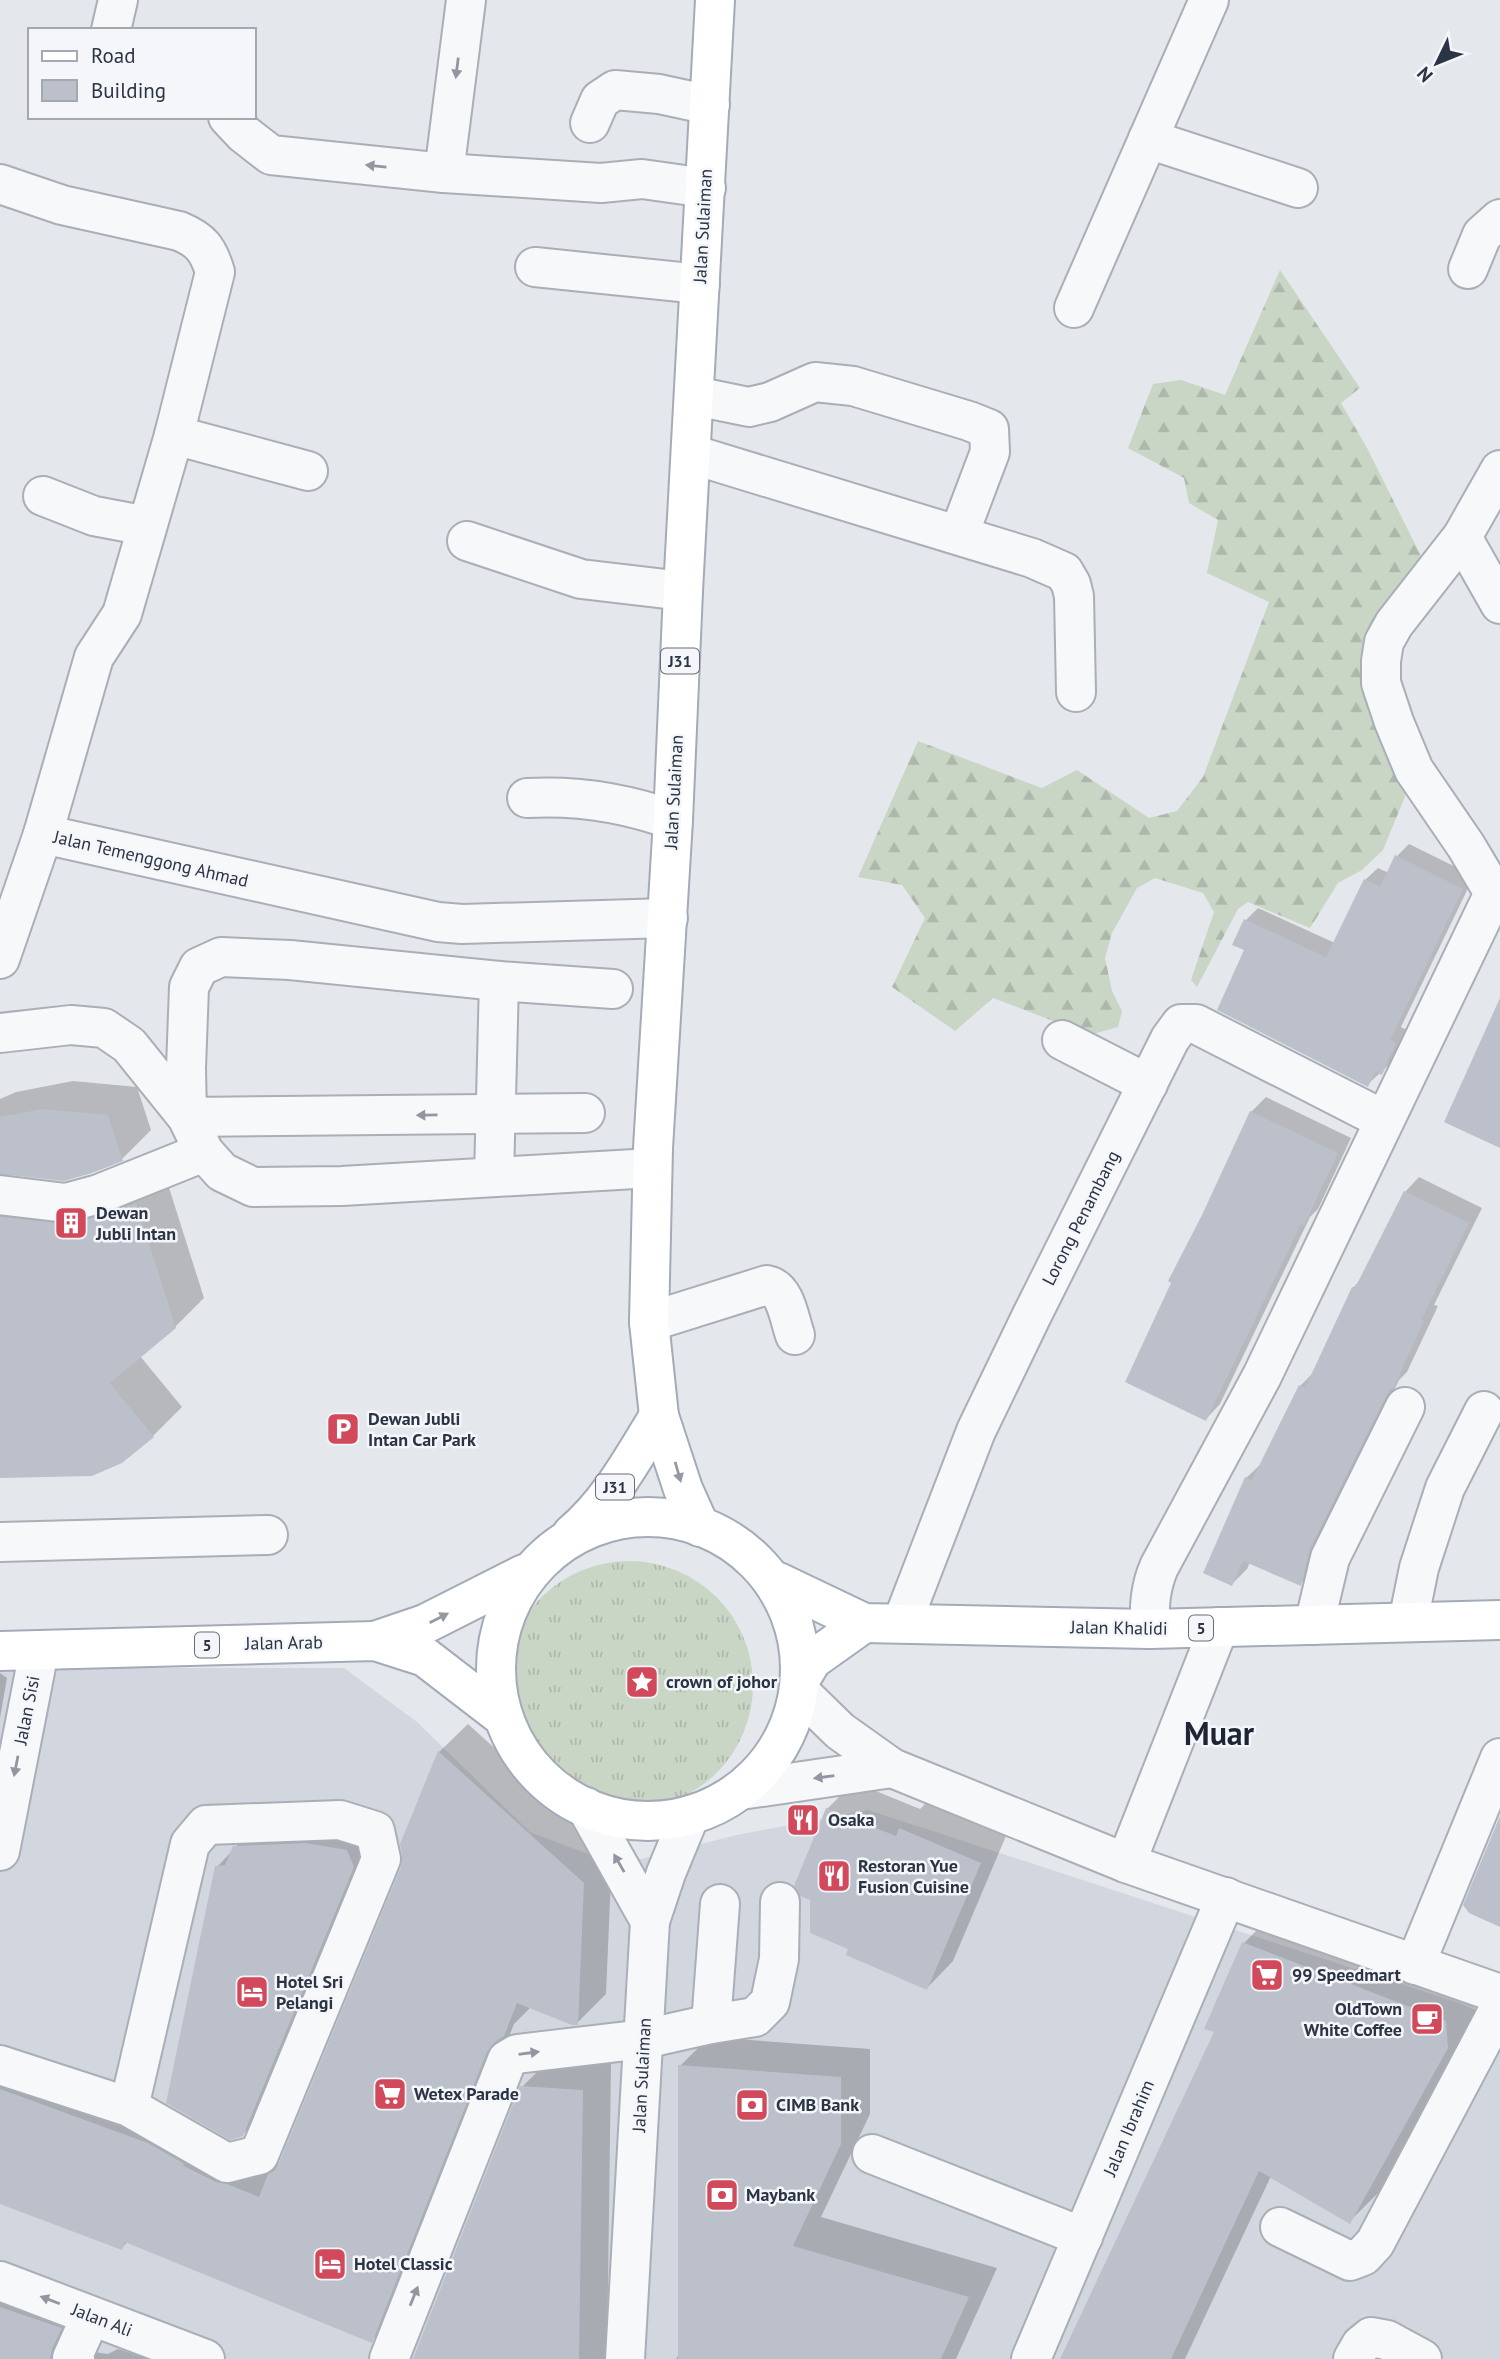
<svg xmlns="http://www.w3.org/2000/svg" width="1500" height="2359" font-family="'PT Sans',sans-serif">
<style>
.built{fill:#d2d6de}
.grass{fill:url(#grass-tufts)}
.forest{fill:url(#forest-firs)}
.shadow{fill:#0003}
.building{fill:#bbc0ca}
.lines{fill:none;stroke-linecap:round;stroke-linejoin:round}
.minor-casing{stroke:#a9aeb7;stroke-width:42}
.major-casing{stroke:#a3abb8;stroke-width:42}
.minor{stroke:#f7f8fa;stroke-width:38}
.major{stroke:#fff;stroke-width:38}
.oneway{fill:#9196a0}
.oneway2{fill:#959aa2}
.labels{text-anchor:middle;stroke-width:5;stroke-linejoin:round;paint-order:stroke}
.shield{fill:#f4f6f9;stroke:#676e7b;stroke-width:2}
.shield-label{font-size:16px;font-weight:bold;fill:#2b3445}
.street-label{font-size:18px;fill:#2b3445;stroke:#f4f6f9}
.poi-label{font-size:18px;font-weight:bold;fill:#2b3445;stroke:#f4f6f9;text-anchor:start}
.town-label{font-size:32px;font-weight:bold;fill:#1d2536;stroke:#f4f6f9}
</style>
<defs>
<pattern id="grass-tufts" width="24" height="20" patternUnits="userSpaceOnUse" patternTransform="scale(1.75)"><rect width="24" height="20" fill="#c9d6c5"/><path d="M3 7l-1-3M5 7V3M7 7l1-3M15 17l-1-3M17 17v-4M19 17l1-3" fill="none" stroke="#adb8ab"/></pattern>
<pattern id="forest-firs" width="22" height="20" patternUnits="userSpaceOnUse" patternTransform="scale(1.75)"><rect width="22" height="20" fill="#c9d6c5"/><path d="M5 1l3.5 6h-7zM16 11l3.5 6h-7z" fill="#adb8ab"/></pattern>
</defs>
<rect width="100%" height="100%" fill="#e4e7ec"/>
<path class="built" d="M0 1668H344L417 1722 530 1832 617 1865 737 1835 868 1810 1459 2003 1500 2021V2359H0Z"/>
<circle class="grass" cx="629" cy="1685" r="124"/>
<path class="forest" d="M1280 270 1360 388 1341 403 1367 448 1421 556 1364 635 1365 676 1409 787 1383 850 1362 870 1338 883 1310 928 1248 902 1238 909 1197 987 1191 980 1214 912 1203 893 1155 878 1137 888 1112 933 1105 958 1112 991 1122 1011 1118 1027 1090 1035 993 998 955 1031 892 987 925 918 902 885 858 877 918 741 1042 788 1077 770 1149 818 1177 811 1203 777 1269 602 1207 573 1218 520 1189 503 1184 478 1128 448 1153 384 1181 380 1225 395Z"/>
<g class="shadow">
<path d="M1409 844 1474 876 1401 1027 1407 1030 1393 1061 1367 1085 1246 949V920L1258 908 1335 943 1365 880 1378 868 1389 873 1397 856Z"/>
<path d="M73 1081 137 1087 151 1130 122 1159 7 1172 15 1183 27 1188 165 1175 204 1298 175 1327 140 1356 182 1407 153 1436 122 1462 0 1476V1099L16 1092Z"/>
<path d="M1266 1097 1351 1138 1318 1209 1310 1217 1220 1404 1206 1419 1251 1112Z"/>
<path d="M1419 1177 1482 1208 1434 1305 1438 1306 1407 1372 1399 1380 1324 1532 1315 1569 1300 1584 1250 1562 1247 1569 1232 1584 1246 1478 1261 1464 1300 1386 1314 1372 1353 1288 1362 1278 1405 1192Z"/>
<path d="M0 1673 7 1678 0 1718Z"/>
<path d="M468 1724 612 1854 606 1994 577 2023 531 2007 514 2024 400 2312 371 2341 128 2241 122 2248 0 2202V2086L12 2074 212 2134 280 2165 403 1868 439 1752Z"/>
<path d="M854 1782 920 1809 927 1802 1006 1836 953 1961 927 1988 850 1948 827 1809Z"/>
<path d="M263 1818 376 1821 271 2105 242 2135 217 1867Z"/>
<path d="M1273 1914 1474 1993 1476 2018 1378 2193 1349 2222 1271 2176 1185 2359H1062L1216 2031 1244 1943Z"/>
<path d="M709 2037 870 2049V2114L821 2217 997 2268 956 2359H676L679 2354 680 2066Z"/>
<path d="M551 2058 611 2062 607 2359H414L522 2087Z"/>
<path d="M0 2271 88 2300 93 2352 108 2354 118 2349 149 2359H0Z"/>
</g>
<g class="building">
<path d="M1395 855 1463 889 1390 1040 1396 1043 1382 1075 1375 1072 1368 1087 1217 1010 1244 950 1232 945 1244 919 1326 957 1364 879 1380 887Z"/>
<path d="M1500 998V1148L1444 1122Z"/>
<path d="M43 1109 108 1115 123 1161 92 1173 64 1181 0 1174V1117Z"/>
<path d="M1250 1111 1338 1153 1304 1226 1301 1224 1206 1421 1125 1382 1171 1283 1168 1281 1202 1215Z"/>
<path d="M1404 1191 1469 1223 1421 1320 1424 1321 1393 1389 1390 1388 1310 1548 1301 1586 1243 1561 1232 1586 1203 1573 1245 1477 1252 1480 1299 1385 1305 1388 1352 1287 1355 1288Z"/>
<path d="M136 1203 176 1328 110 1383 154 1437 122 1463 92 1476 0 1478V1217L71 1224 105 1215Z"/>
<path d="M438 1751 584 1883 578 2025H572L517 2003 504 2036 495 2042 487 2052 372 2343 125 2242 122 2250 0 2204V2089L148 2143 185 2164 182 2165 216 2182 227 2184 259 2197 268 2174 274 2171 279 2163 401 1867 402 1855 400 1844Z"/>
<path d="M826 1808 896 1836 899 1828 981 1863 927 1990 846 1955 848 1949 810 1933V1900L800 1896 794 1886Z"/>
<path d="M1500 1816V1927L1469 1913 1463 1905Z"/>
<path d="M306 1843 347 1850 354 1867 243 2136 230 2140 166 2103 215 1866 225 1865 233 1846Z"/>
<path d="M1242 1942 1446 2021 1448 2048 1350 2224 1259 2171 1171 2359H1060L1214 2032 1204 2029Z"/>
<path d="M678 2065 841 2077V2144L793 2246 969 2297 941 2359H678Z"/>
<path d="M520 2086 583 2090 579 2359H413Z"/>
<path d="M0 2307 62 2328 52 2349 50 2359H0Z"/>
</g>
<g class="lines">
<defs>
<g id="minor">
<path d="M111 30 118 0"/>
<path d="M228 117 244 134 271 155 444 173 601 183 642 179 706 188"/>
<path d="M590 123 600 100 615 90 659 94 710 105"/>
<path d="M1148 139 1298 188"/>
<path d="M444 173 466 0"/>
<path d="M0 184 62 205 179 231C201 240 208 249 215 272L174 435 122 614 94 657 43 834 0 959"/>
<path d="M535 267 700 284"/>
<path d="M1468 269 1482 235 1500 219"/>
<path d="M1074 308 1209 0"/>
<path d="M695 396 749 407 770 402 815 382 853 386 969 421 989 429 990 452 959 534"/>
<path d="M174 435 308 471"/>
<path d="M691 454 1032 558 1064 572 1071 584 1074 596 1076 692"/>
<path d="M43 496 94 516 147 526"/>
<path d="M1462 537 1500 604"/>
<path d="M467 541 581 579 683 591"/>
<path d="M527 798C578 795 626 803 673 820"/>
<path d="M43 834 438 922 462 924 668 918"/>
<path d="M0 1033 71 1025 104 1028 129 1045 187 1117 204 1152 222 1172 253 1187 342 1186 652 1168"/>
<path d="M1062 1040 1148 1084"/>
<path d="M585 1113 187 1117 186 1068 189 987 199 967 221 957 290 960 499 981 613 989"/>
<path d="M494 1177 499 981"/>
<path d="M0 1195 66 1203 99 1194 204 1152"/>
<path d="M649 1322 767 1285C786 1289 789 1318 795 1335"/>
<path d="M0 1542 268 1535"/>
<path d="M1408 1622 1419 1568 1445 1488 1484 1411"/>
<path d="M902 1623 976 1431 1031 1317 1170 1039 1181 1024H1196L1384 1120"/>
<path d="M1314 1625 1330 1558 1405 1407"/>
<path d="M1150 1629C1149 1607 1150 1588 1159 1567L1262 1376 1494 893 1466 846 1414 770 1394 722 1381 683V661L1384 642 1394 624 1462 537 1500 470"/>
<path d="M801 1693 840 1731 892 1768 1126 1863 1500 1994"/>
<path d="M741 1790 892 1768"/>
<path d="M586 1807 650 1921 625 2359"/>
<path d="M0 1851 39 1651"/>
<path d="M1126 1863 1219 1627"/>
<path d="M650 1921 666 1873 690 1815"/>
<path d="M1415 1965 1500 1758"/>
<path d="M711 2024 720 1904"/>
<path d="M0 2065 129 2107 227 2163 259 2155 381 1859 375 1831 340 1820 206 1825 190 1844 129 2107"/>
<path d="M872 2154 1083 2237"/>
<path d="M1280 2227 1350 2261 1363 2256 1375 2243 1500 2007"/>
<path d="M0 2281 205 2359"/>
<path d="M75 2359 72 2358 91 2316"/>
<path d="M389 2359 507 2060 517 2054 644 2039 711 2024 755 2017 770 2002 779 1959 780 1902"/>
<path d="M1031 2359 1226 1897"/>
<path d="M1353 2359 1361 2345 1371 2337 1387 2340 1422 2359"/>
</g>
<g id="major">
<circle cx="648" cy="1669" r="152"/>
<path d="M700 1527 683 1489 659 1416 649 1322 653 1148 673 820 683 591 715 0"/>
<path d="M572 1534C610 1502 633 1458 659 1416"/>
<path d="M778 1582 864 1623 1150 1629 1500 1620"/>
<path d="M375 1641 425 1624 524 1574"/>
<path d="M0 1651 375 1641 425 1657 503 1717"/>
<path d="M803 1675 812 1660 864 1623"/>
</g>
</defs>
<use href="#minor" class="minor-casing"/>
<use href="#major" class="major-casing"/>
<use href="#minor" class="minor"/>
<use href="#major" class="major"/>
</g>
<defs><path id="oneway-solid" d="M-6-.8H1V-3.2L6.5 0L1 3.2V.8H-6Z" transform="scale(1.75)"/></defs>
<g class="oneway">
<use href="#oneway-solid" transform="translate(457 68) rotate(97)"/>
<use href="#oneway-solid" transform="translate(376 166) rotate(-174)"/>
<use href="#oneway-solid" transform="translate(427 1115) rotate(179)"/>
<use href="#oneway-solid" transform="translate(16 1766) rotate(101)"/>
<use href="#oneway-solid" transform="translate(824 1777) rotate(172)"/>
<use href="#oneway-solid" transform="translate(619 1863) rotate(-120)"/>
<use href="#oneway-solid" transform="translate(529 2053) rotate(-8)"/>
<use href="#oneway-solid" transform="translate(414 2296) rotate(-68)"/>
<use href="#oneway-solid" transform="translate(50 2300) rotate(-159)"/>
</g>
<g class="oneway2">
<use href="#oneway-solid" transform="translate(678 1472) rotate(74)"/>
<use href="#oneway-solid" transform="translate(439 1618) rotate(-27)"/>
</g>
<defs>
<symbol id="building-square" viewBox="-11 -11 22 22"><rect x="-9" y="-9" width="18" height="18" rx="4" fill="#d1495b" stroke="#f4f6f9"/><path d="M-4-6H4V6H1V3H-1V6H-4ZM-2.5-4.3h1.7v1.8h-1.7ZM.8-4.3h1.7v1.8H.8ZM-2.5-1h1.7V.8h-1.7ZM.8-1h1.7V.8H.8Z" fill="#fff"/></symbol>
<symbol id="parking-square" viewBox="-11 -11 22 22"><rect x="-9" y="-9" width="18" height="18" rx="4" fill="#d1495b" stroke="#f4f6f9"/><path d="M-3.5-5.5H1a3.5 3.5 0 0 1 0 7H-1V5.5H-3.5ZM-1-3.4V-.6H.8a1.4 1.4 0 0 0 0-2.8Z" fill="#fff"/></symbol>
<symbol id="sight-square" viewBox="-11 -11 22 22"><rect x="-9" y="-9" width="18" height="18" rx="4" fill="#d1495b" stroke="#f4f6f9"/><path d="M0-6L1.8-2.2L6-1.7L2.9 1.2L3.7 5.4L0 3.3L-3.7 5.4L-2.9 1.2L-6-1.7L-1.8-2.2Z" fill="#fff"/></symbol>
<symbol id="restaurant-square" viewBox="-11 -11 22 22"><rect x="-9" y="-9" width="18" height="18" rx="4" fill="#d1495b" stroke="#f4f6f9"/><path d="M-5-6h1v4h1v-4h1v4h1v-4h1v5L-1.5 .5V6h-2V.5L-5-1ZM5-6V6H3V1.5H1.5Q1.5-4 5-6Z" fill="#fff"/></symbol>
<symbol id="supermarket-square" viewBox="-11 -11 22 22"><rect x="-9" y="-9" width="18" height="18" rx="4" fill="#d1495b" stroke="#f4f6f9"/><path d="M-6-5.5h2.5l.6 2H6L4.5 2H-2.5L-4.4-4H-6ZM-1.5 3.2a1.3 1.3 0 1 0 .1 0ZM3 3.2a1.3 1.3 0 1 0 .1 0Z" fill="#fff"/></symbol>
<symbol id="hotel-square" viewBox="-11 -11 22 22"><rect x="-9" y="-9" width="18" height="18" rx="4" fill="#d1495b" stroke="#f4f6f9"/><path d="M-6-4.5h1.5V1H6V5H4.5V3h-9V5H-6ZM-4 0a1.8 1.8 0 1 1 3.6 0ZM.5 0V-2.5h3Q6-2.5 6 0Z" fill="#fff"/></symbol>
<symbol id="cafe-square" viewBox="-11 -11 22 22"><rect x="-9" y="-9" width="18" height="18" rx="4" fill="#d1495b" stroke="#f4f6f9"/><path d="M-5.5-4.5H6V0H3Q3 3.5 0 3.5H-2.5Q-5.5 3.5-5.5 0ZM3-3.2v2h1.7v-2ZM-6 4.5H4V6H-6Z" fill="#fff"/></symbol>
<symbol id="bank-square" viewBox="-11 -11 22 22"><rect x="-9" y="-9" width="18" height="18" rx="4" fill="#d1495b" stroke="#f4f6f9"/><path d="M-6-4H6V4H-6ZM0-2.3a2.3 2.3 0 1 0 0 4.6a2.3 2.3 0 1 0 0-4.6Z" fill="#fff"/></symbol>
</defs>
<g fill-rule="evenodd">
<use href="#building-square" x="52" y="1204" width="38" height="38"/>
<use href="#parking-square" x="324" y="1410" width="38" height="38"/>
<use href="#sight-square" x="623" y="1663" width="38" height="38"/>
<use href="#restaurant-square" x="784" y="1801" width="38" height="38"/>
<use href="#restaurant-square" x="815" y="1857" width="38" height="38"/>
<use href="#supermarket-square" x="1248" y="1956" width="38" height="38"/>
<use href="#hotel-square" x="233" y="1973" width="38" height="38"/>
<use href="#cafe-square" x="1408" y="2000" width="38" height="38"/>
<use href="#supermarket-square" x="371" y="2075" width="38" height="38"/>
<use href="#bank-square" x="733" y="2086" width="38" height="38"/>
<use href="#bank-square" x="703" y="2176" width="38" height="38"/>
<use href="#hotel-square" x="311" y="2245" width="38" height="38"/>
</g>
<g class="labels">
<g class="shield">
<rect x="661" y="648.5" width="38" height="25" rx="5"/>
<rect x="596" y="1474.5" width="38" height="25" rx="5"/>
<rect x="1189" y="1615.5" width="24" height="25" rx="5"/>
<rect x="195" y="1632.5" width="24" height="25" rx="5"/>
</g>
<g class="shield-label">
<text x="680" y="667">J31</text>
<text x="615" y="1493">J31</text>
<text x="1201" y="1634">5</text>
<text x="207" y="1651">5</text>
</g>
<g class="street-label">
<text transform="translate(703 226) rotate(-87)" y="6">Jalan Sulaiman</text>
<text transform="translate(674 792) rotate(-87)" y="6">Jalan Sulaiman</text>
<text transform="translate(151 859) rotate(13)" y="6">Jalan Temenggong Ahmad</text>
<text transform="translate(1081 1218) rotate(-63)" y="6">Lorong Penambang</text>
<text transform="translate(1119 1628) rotate(1)" y="6">Jalan Khalidi</text>
<text transform="translate(284 1643) rotate(-1)" y="6">Jalan Arab</text>
<text transform="translate(27 1710) rotate(-79)" y="6">Jalan Sisi</text>
<text transform="translate(642 2075) rotate(-87)" y="6">Jalan Sulaiman</text>
<text transform="translate(1129 2128) rotate(-67)" y="6">Jalan Ibrahim</text>
<text transform="translate(102 2320) rotate(21)" y="6">Jalan Ali</text>
</g>
<g class="poi-label">
<text x="96" y="1219">Dewan<tspan x="96" dy="21">Jubli Intan</tspan></text>
<text x="368" y="1425">Dewan Jubli<tspan x="368" dy="21">Intan Car Park</tspan></text>
<text x="666" y="1688">crown of johor</text>
<text x="828" y="1826">Osaka</text>
<text x="858" y="1872">Restoran Yue<tspan x="858" dy="21">Fusion Cuisine</tspan></text>
<text x="1292" y="1981">99 Speedmart</text>
<text x="276" y="1988">Hotel Sri<tspan x="276" dy="21">Pelangi</tspan></text>
<text x="1402" y="2015" text-anchor="end">OldTown<tspan x="1402" dy="21">White Coffee</tspan></text>
<text x="414" y="2100">Wetex Parade</text>
<text x="776" y="2111">CIMB Bank</text>
<text x="746" y="2201">Maybank</text>
<text x="354" y="2270">Hotel Classic</text>
</g>
<g class="town-label">
<text x="1219" y="1745">Muar</text>
</g>
</g>
<rect x="28" y="28" width="228" height="91" fill="#f4f6f9" stroke="#a4a8b1" stroke-width="2"/>
<rect x="42" y="51" width="35" height="10" fill="#ffffff" stroke="#a4a8b1" stroke-width="2"/>
<text x="91" y="63" font-size="21" fill="#2b3445">Road</text>
<rect x="42" y="80" width="35" height="21" fill="#bbc0ca" stroke="#a4a8b1" stroke-width="2"/>
<text x="91" y="98" font-size="21" fill="#2b3445">Building</text>
<g transform="translate(1437 63) rotate(227)" stroke="#f4f6f9" stroke-width="5" paint-order="stroke">
<path d="M0-5L12 26L0 18L-12 26Z" fill="#2b3445"/>
<text y="-10" font-size="19" font-weight="bold" text-anchor="middle" fill="#2b3445">N</text>
</g>
</svg>
